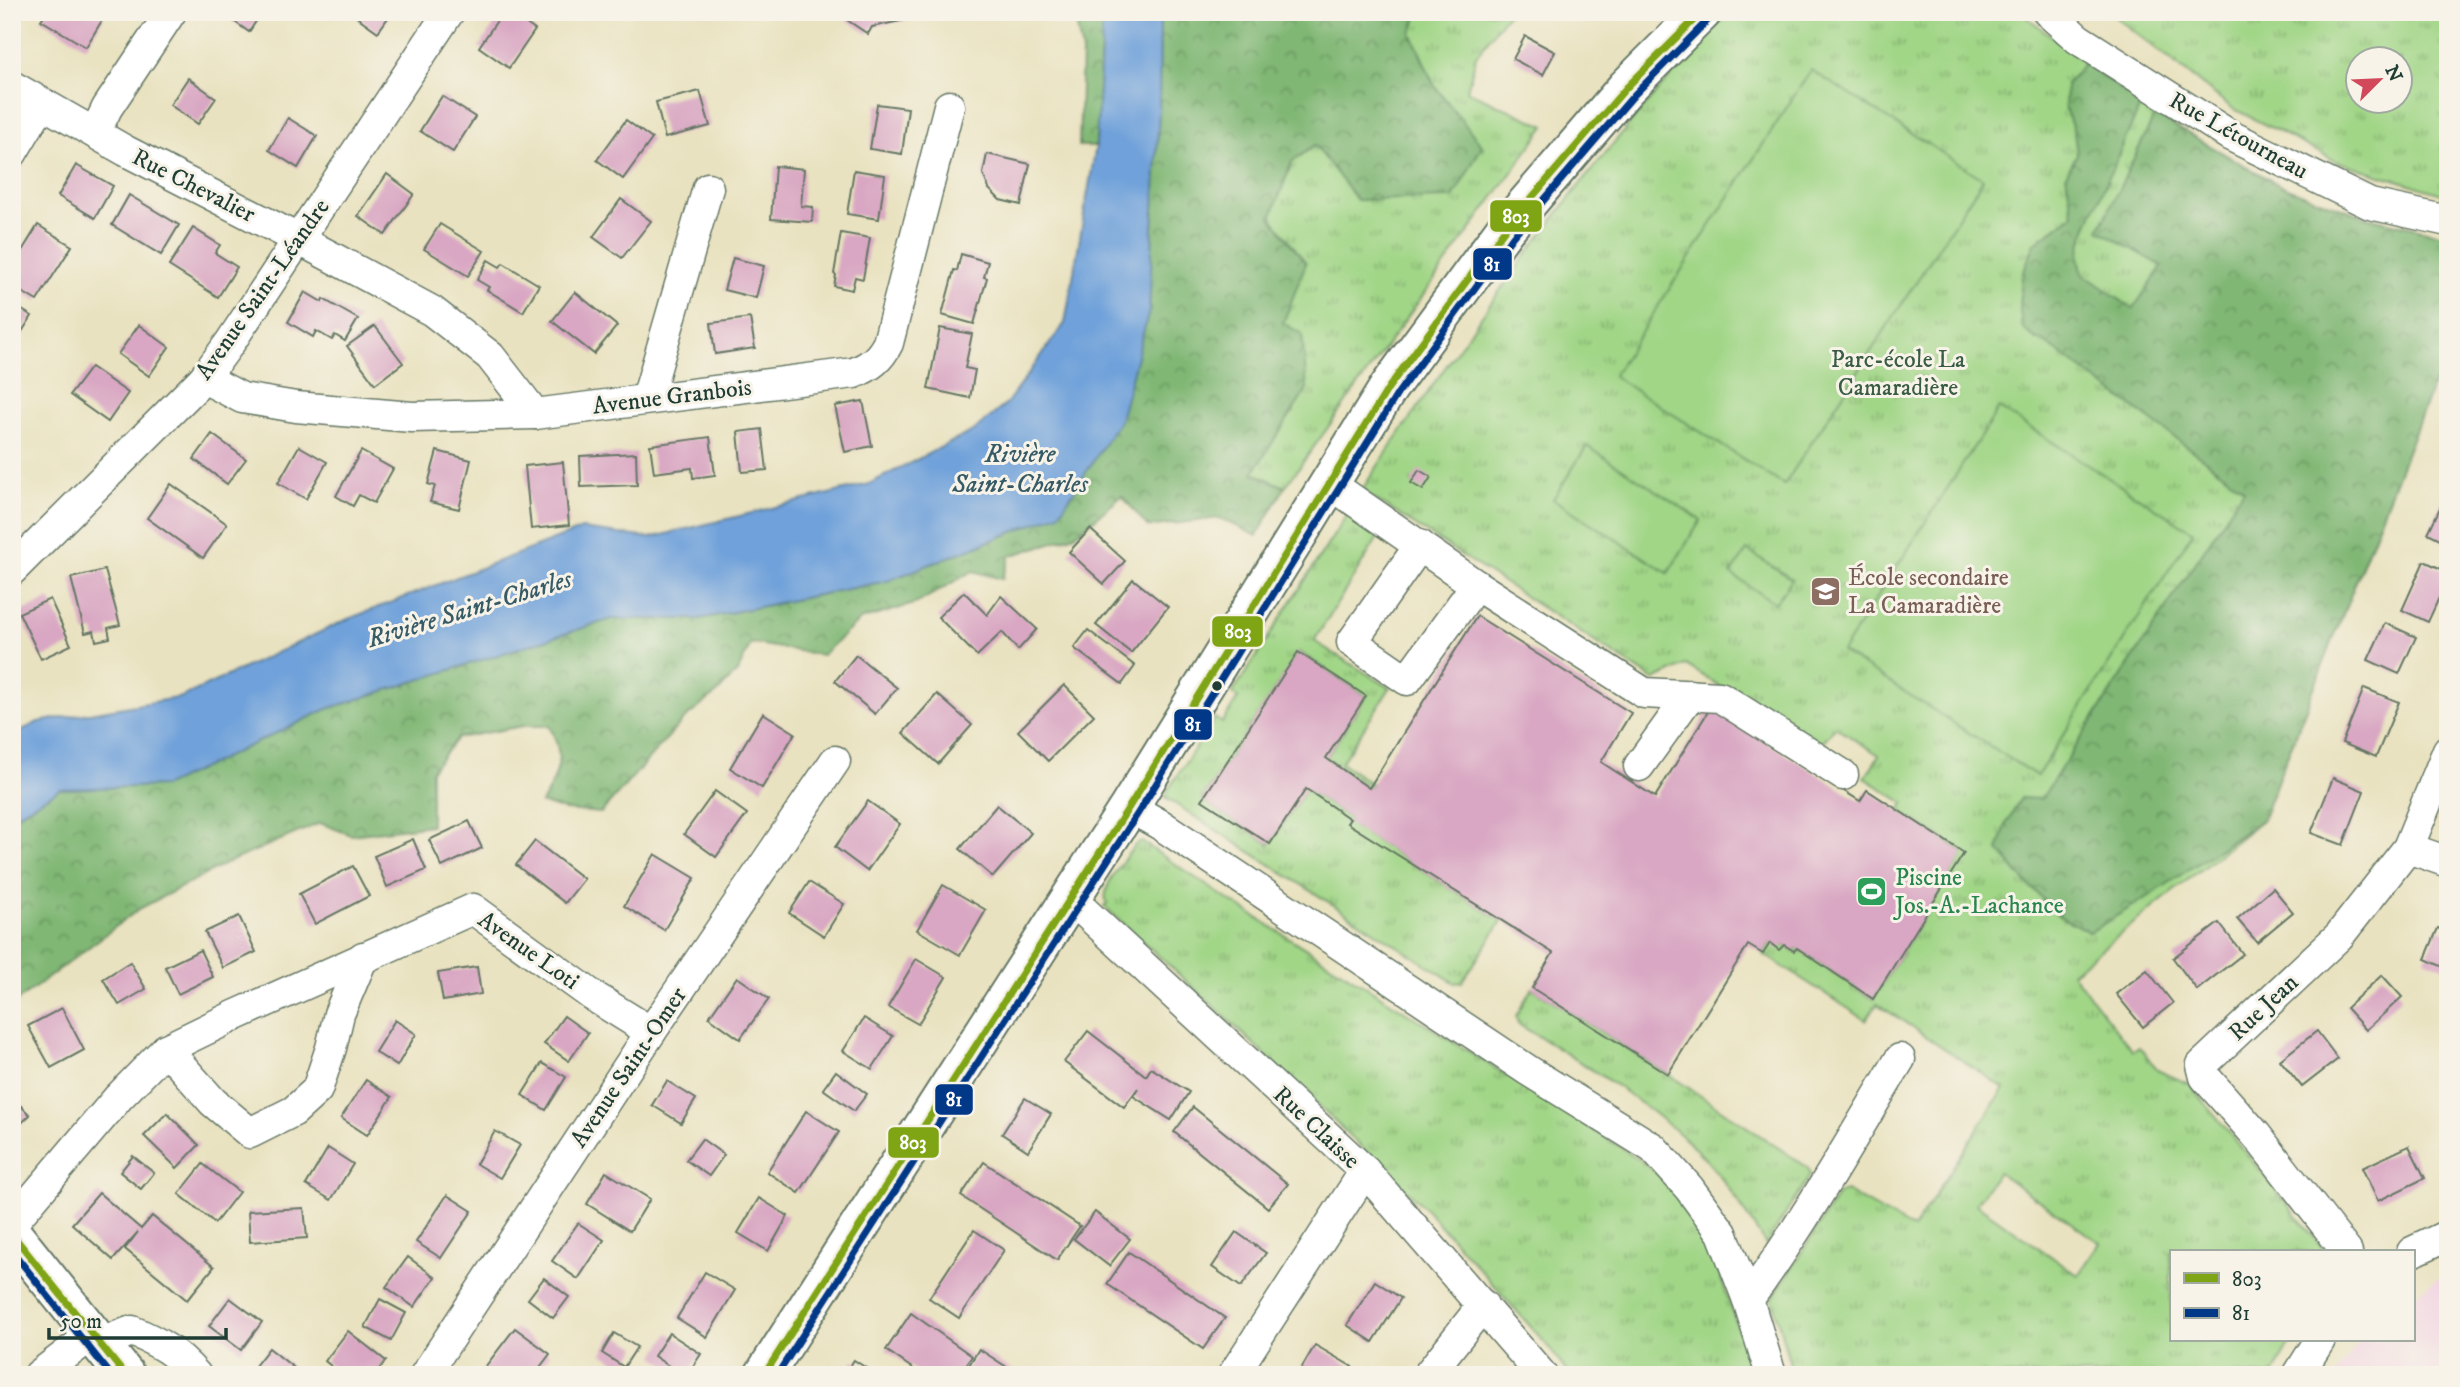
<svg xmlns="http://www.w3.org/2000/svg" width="2460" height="1387" font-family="'IM FELL DW Pica',serif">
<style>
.built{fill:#f1d0e2}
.grass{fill:url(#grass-tufts);stroke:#608a5e;stroke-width:2;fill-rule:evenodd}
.forest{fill:url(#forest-crowns);stroke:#507a54;stroke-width:2}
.pitch{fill:#a1d687;stroke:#608a5e;stroke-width:2}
.water{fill:#70a1da;stroke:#486f87;stroke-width:2}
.building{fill:#d9a7c3}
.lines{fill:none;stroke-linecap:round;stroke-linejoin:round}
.minor-casing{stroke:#667765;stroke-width:33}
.major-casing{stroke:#667765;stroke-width:42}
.minor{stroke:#fff;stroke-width:30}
.major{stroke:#fff;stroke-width:38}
.bus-1-casing{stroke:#f7f3e8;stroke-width:12}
.bus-2-casing{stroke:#f7f3e8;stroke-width:12}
.bus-1{stroke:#7fa515;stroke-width:7}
.bus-2{stroke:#013888;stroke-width:7}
.bus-dot{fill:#1f3d34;stroke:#f7f3e8;stroke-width:2.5}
.labels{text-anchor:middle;stroke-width:6;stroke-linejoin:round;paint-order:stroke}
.street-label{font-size:24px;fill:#1f3d34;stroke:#f7f3e8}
.park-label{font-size:24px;fill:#395c45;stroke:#f7f3e8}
.education-label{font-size:24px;fill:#785e54;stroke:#f7f3e8;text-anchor:start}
.leisure-label{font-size:24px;fill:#27864d;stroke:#f7f3e8;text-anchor:start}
.water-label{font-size:26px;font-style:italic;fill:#375b66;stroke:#f7f3e8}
.line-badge{stroke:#f7f3e8;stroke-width:2.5}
.badge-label{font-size:19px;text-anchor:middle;font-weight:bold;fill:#fff}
</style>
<defs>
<pattern id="grass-tufts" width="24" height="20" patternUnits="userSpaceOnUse" patternTransform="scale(1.75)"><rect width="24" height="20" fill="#a1d687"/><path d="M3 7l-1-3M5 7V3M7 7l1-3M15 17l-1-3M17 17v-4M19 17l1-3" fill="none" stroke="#83af6f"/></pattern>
<pattern id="forest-crowns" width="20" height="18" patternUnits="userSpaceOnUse" patternTransform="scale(1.75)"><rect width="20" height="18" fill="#80b774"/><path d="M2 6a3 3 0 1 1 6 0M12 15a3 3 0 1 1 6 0" fill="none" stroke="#689660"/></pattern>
</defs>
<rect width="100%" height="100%" fill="#f7f3e8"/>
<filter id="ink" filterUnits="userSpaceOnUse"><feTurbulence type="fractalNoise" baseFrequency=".0143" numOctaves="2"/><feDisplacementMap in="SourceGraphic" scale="14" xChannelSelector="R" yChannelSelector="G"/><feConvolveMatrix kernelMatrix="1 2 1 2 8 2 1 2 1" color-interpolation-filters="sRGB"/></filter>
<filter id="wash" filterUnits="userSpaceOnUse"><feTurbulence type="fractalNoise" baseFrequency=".00686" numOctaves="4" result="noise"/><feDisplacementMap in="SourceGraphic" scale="28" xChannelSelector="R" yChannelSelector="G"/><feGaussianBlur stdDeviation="1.57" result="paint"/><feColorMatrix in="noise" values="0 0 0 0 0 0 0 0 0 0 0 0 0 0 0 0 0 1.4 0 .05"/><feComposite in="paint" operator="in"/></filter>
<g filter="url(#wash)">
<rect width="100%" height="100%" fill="#e9e2c0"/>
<path class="built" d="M2448 1272V1375H2336L2361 1340H2413V1296Z"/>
<g class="grass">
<path d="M1419 12H1509L1476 56 1467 91 1545 126 1285 487 1252 473 1307 389 1283 323 1306 263 1271 217 1292 162 1315 145 1482 146 1434 85 1411 33Z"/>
<path d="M1730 12H2020L2155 115 2281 186 2366 217 2448 236V347L2262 820 2072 973 2133 1051 2139 1047 2159 1071 2190 1084 2326 1252H2171V1340H2291L2273 1375H1793L1772 1299 1839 1193 1846 1191 1913 1229 2004 1088 1877 1004 1866 1020 1763 954 1770 943 1784 945 1794 951 1797 948 1873 999 1964 852 1900 812 1904 803 1865 778 1879 755 1835 727 1818 748 1686 665 1654 680 1367 494 1363 488C1474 322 1591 156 1730 12ZM1998 1172 2100 1243 2078 1275 1976 1204Z"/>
<path d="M2109 12H2448V196L2336 161 2232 108ZM2358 60H2400V102H2358Z"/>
<path d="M1350 510 1382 531 1314 641 1390 688 1341 763 1372 784 1369 788 1326 758 1366 696 1299 652 1202 800 1270 844 1306 789 1350 819 1348 823 1502 921 1462 982 1455 983 1166 798V793L1215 718 1222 723 1238 698 1232 694Z"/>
<path d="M1142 842 1221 895 1642 1161C1651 1169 1662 1177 1670 1187 1715 1240 1732 1310 1752 1375H1569L1548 1346 1425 1208 1221 1013 1104 906 1107 903C1099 887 1126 858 1136 844Z"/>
<path d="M1532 988 1668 1074 1807 1167 1810 1172 1809 1177 1766 1245C1749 1220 1734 1193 1715 1170 1667 1113 1581 1062 1518 1024L1516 1016Z"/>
</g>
<g class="forest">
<path d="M1074 12H1103L1096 146H1079L1082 52Z"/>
<path d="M1160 12H1419L1411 33 1434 85 1482 146 1453 198 1357 200 1315 145 1292 162 1271 217 1306 263 1283 323 1302 334 1307 389 1253 473 1285 487 1257 536 1220 518 1148 527 1122 496 1075 535 1010 556 1002 579 973 571 917 603 860 620 822 655 751 643 738 671 717 693 683 720 601 813 565 810 541 803C559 776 566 755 549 726H523L457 738 431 771V825L351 835 320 823 229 862 139 909 12 1005V818L60 789 165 786 327 709 611 619H699L887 581 1059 514 1149 311 1159 109Z"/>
<path d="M2084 63 2141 104 2084 233 2079 256 2082 273 2133 309 2162 266 2099 230 2155 115 2281 186 2366 217 2448 236V347L2262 820 2151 895 2090 932 2060 917 2021 877 1998 850 2007 822 2021 798 2041 799 2244 489 2042 340H2037L2023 328 2020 312 2022 275 2035 243 2073 215 2066 175 2077 154 2074 132 2065 108 2066 85Z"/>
</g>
<g class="pitch">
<path d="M1811 70 1983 179 1784 485 1613 376Z"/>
<path d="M1999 408 2193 532 2037 776 1842 652Z"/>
<path d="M1587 446 1701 520 1668 573 1553 499Z"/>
<path d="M1747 550 1792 579 1775 603 1731 574Z"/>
</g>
<path class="water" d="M1103 12H1160L1159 109 1149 311 1120 420 1059 514 887 581 699 619H611L327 709 165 786 60 789 12 817V735L38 722 182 697 348 619 582 529 650 538 869 484 975 430 1006 404 1065 323 1096 146Z"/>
<g id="blocks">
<g class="building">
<path d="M46 12H95L104 17 86 47 41 20Z"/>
<path d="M221 12H262L249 32Z"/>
<path d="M350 12H392L378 32Z"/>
<path d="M503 12H509L535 30 509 68 479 47Z"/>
<path d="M848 12H908L910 19 872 27 868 34 844 18Z"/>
<path d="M1525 36 1555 52 1543 75 1513 59Z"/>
<path d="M188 78 216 98 198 124 170 105Z"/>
<path d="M700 91 710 126 665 138 656 102Z"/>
<path d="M442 96 475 117 453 152 420 131Z"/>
<path d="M877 104 908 108 902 154 870 149Z"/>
<path d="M288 118 317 136 298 168 269 150Z"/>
<path d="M626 120 652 139 623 179 597 160Z"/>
<path d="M987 154 1030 164 1021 205 1000 200 989 189 983 174Z"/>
<path d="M76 165 113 186 95 218 58 196Z"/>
<path d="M775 166 804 169 801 206 813 207 812 222 771 219Z"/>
<path d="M854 170 885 175 879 219 847 214Z"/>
<path d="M387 174 414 194 385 235 358 216Z"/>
<path d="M129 195 179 225 161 255 112 225Z"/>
<path d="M621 199 651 221 622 258 593 237Z"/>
<path d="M440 224 484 251 468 276 424 249Z"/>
<path d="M38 225 72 246 37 301 12 286V267Z"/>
<path d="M193 228 220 245 215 253 237 267 218 297 169 266Z"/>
<path d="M841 233 870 238 863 279 855 277 852 290 834 286 836 275 834 274Z"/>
<path d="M961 254 988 262 984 277 987 278 974 324 942 315 954 270 957 271Z"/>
<path d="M733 258 764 266 756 298 724 290Z"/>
<path d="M488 260 500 267 503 263 539 285 523 312 487 290 489 287 477 280Z"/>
<path d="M305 292 322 302 323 299 358 319 345 341 335 335 332 340 316 331 313 337 288 322Z"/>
<path d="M575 292 617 326 594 354 552 321Z"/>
<path d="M12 304 32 316 12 347Z"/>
<path d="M750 318 755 348 715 354 711 323Z"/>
<path d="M139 325 169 347 149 376 118 354Z"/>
<path d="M375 326 403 363 375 384 347 346Z"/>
<path d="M940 328 972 334 965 368 975 370 970 398 928 389Z"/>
<path d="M91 367 128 393 108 422 70 395Z"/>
<path d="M863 401 872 446 845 452 835 406Z"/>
<path d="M762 429 767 470 742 472 738 432Z"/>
<path d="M212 434 246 459 227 484 194 459Z"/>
<path d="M710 437 715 475 693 478 692 468 654 473 650 445Z"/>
<path d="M299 446 327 462 306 499 278 483Z"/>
<path d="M361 451 393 469 374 503 359 495 353 506 336 496Z"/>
<path d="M437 451 471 460 459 509 430 502 435 486 428 484Z"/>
<path d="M636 453 637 485 581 487 580 456Z"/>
<path d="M563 462 569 525 531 529 525 466Z"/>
<path d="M1419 470 1431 477 1423 490 1411 483Z"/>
<path d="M171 484 227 524 203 558 147 518Z"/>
<path d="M2448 491V543L2428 533Z"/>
<path d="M1090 529 1125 561 1104 584 1069 552Z"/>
<path d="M2424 561 2448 572V578L2428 622 2402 610Z"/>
<path d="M105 570 120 625 108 628 110 638 96 641 94 631 85 633 71 578Z"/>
<path d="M1133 579 1168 607 1131 653 1096 625Z"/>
<path d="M964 592 987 615 1001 596 1037 629 1018 650 1002 632 977 656 938 617Z"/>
<path d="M50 599 71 645 41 659 19 613Z"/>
<path d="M1477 616 1631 713 1601 762 1655 797 1711 707 1860 801 1867 790 1964 853 1873 999 1797 948 1794 951 1784 945 1779 950 1770 943 1763 954 1748 945 1668 1074 1532 988 1553 953 1347 823 1350 819 1306 789 1270 844 1202 800 1298 652 1366 696 1326 758 1369 788Z"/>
<path d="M2385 623 2416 637 2399 674 2368 660Z"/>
<path d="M1088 630 1135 666 1122 684 1074 648Z"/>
<path d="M856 655 897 688 875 714 835 681Z"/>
<path d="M1064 685 1094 715 1048 761 1018 731Z"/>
<path d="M2364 688 2399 702 2376 757 2342 743Z"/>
<path d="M937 694 972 725 938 764 903 733Z"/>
<path d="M763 713 795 733 762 788 730 768Z"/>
<path d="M2333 778 2364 791 2343 845 2311 833Z"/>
<path d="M715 791 747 814 716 857 684 834Z"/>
<path d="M868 801 900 824 867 871 835 847Z"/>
<path d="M997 805 1031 833 993 877 960 849Z"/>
<path d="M469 821 482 848 442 867 429 840Z"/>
<path d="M413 839 426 870 387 887 374 856Z"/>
<path d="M535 841 584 879 565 903 516 865Z"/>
<path d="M655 854 695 878 664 930 624 906Z"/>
<path d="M353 866 369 896 315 924 299 894Z"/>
<path d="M809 882 844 904 824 936 789 913Z"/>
<path d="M943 885 986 910 960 955 917 930Z"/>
<path d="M2273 888 2293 912 2257 942 2237 919Z"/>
<path d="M239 916 256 952 223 968 205 932Z"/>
<path d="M2219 923 2243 954 2197 990 2173 958Z"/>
<path d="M2438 928 2448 932V969L2425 959Z"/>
<path d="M200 950 213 977 178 994 165 967Z"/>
<path d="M916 959 946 977 918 1024 888 1007Z"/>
<path d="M130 962 146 989 119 1005 103 979Z"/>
<path d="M477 967 481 994 443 1001 438 973Z"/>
<path d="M2147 970 2173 1003 2143 1027 2116 994Z"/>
<path d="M2382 975 2402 997 2366 1030 2346 1008Z"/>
<path d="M737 977 769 999 740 1039 709 1017Z"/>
<path d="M62 1008 84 1050 51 1068 28 1026Z"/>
<path d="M564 1016 588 1033 569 1061 544 1044Z"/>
<path d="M864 1018 893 1036 872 1069 843 1051Z"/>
<path d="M395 1020 416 1034 397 1066 375 1052Z"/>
<path d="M1088 1031 1146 1076 1151 1068 1189 1092 1171 1120 1133 1096 1138 1088 1124 1107 1064 1062Z"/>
<path d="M2317 1031 2338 1059 2302 1087 2280 1060Z"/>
<path d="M542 1063 566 1077 546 1110 522 1095Z"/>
<path d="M836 1071 867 1094 854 1111 823 1089Z"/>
<path d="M366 1080 392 1097 367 1135 341 1118Z"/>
<path d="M667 1081 696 1099 681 1123 652 1105Z"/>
<path d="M12 1097 30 1115 12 1132Z"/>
<path d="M1025 1098 1051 1114 1028 1151 1002 1134Z"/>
<path d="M1193 1107 1288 1184 1268 1208 1174 1132Z"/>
<path d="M806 1111 839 1132 799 1193 767 1172Z"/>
<path d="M167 1113 199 1145 177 1168 144 1136Z"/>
<path d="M495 1131 520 1145 500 1178 476 1164Z"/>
<path d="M702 1139 724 1155 709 1176 686 1160Z"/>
<path d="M2409 1146 2425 1178 2378 1201 2362 1168Z"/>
<path d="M328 1148 353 1164 331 1200 306 1185Z"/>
<path d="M133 1156 154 1173 141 1189 120 1172Z"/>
<path d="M984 1162 1080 1226 1057 1260 961 1196Z"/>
<path d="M203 1164 239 1192 215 1223 179 1194Z"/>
<path d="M606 1172 650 1199 630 1231 587 1204Z"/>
<path d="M99 1193 141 1229 152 1216 214 1267 187 1300 125 1249 138 1232 113 1260 72 1224Z"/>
<path d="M447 1195 472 1211 441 1258 416 1242Z"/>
<path d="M759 1198 788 1216 768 1251 738 1233Z"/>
<path d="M304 1208 307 1238 250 1242 248 1211Z"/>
<path d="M1095 1212 1130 1239 1109 1266 1074 1239Z"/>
<path d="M578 1223 604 1240 578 1279 552 1261Z"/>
<path d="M974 1230 1004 1250 959 1318 929 1298Z"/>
<path d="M1236 1232 1266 1253 1241 1287 1212 1267Z"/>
<path d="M1129 1252 1225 1318 1203 1349 1107 1284Z"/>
<path d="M408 1257 435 1277 414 1307 386 1287Z"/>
<path d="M705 1272 735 1290 707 1337 677 1318Z"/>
<path d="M544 1278 569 1297 553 1318 528 1299Z"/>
<path d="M1375 1281 1401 1298 1373 1342 1347 1325Z"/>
<path d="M230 1298 262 1322 241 1350 209 1326Z"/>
<path d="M380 1299 406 1313 391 1341 365 1327Z"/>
<path d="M911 1313 972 1356 959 1375H922L886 1350Z"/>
<path d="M515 1328 550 1354 534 1375H479Z"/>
<path d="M348 1331 386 1361 374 1375H342L325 1361Z"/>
<path d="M614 1333 637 1347 624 1367 602 1353Z"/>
<path d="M669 1333 701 1354 687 1375H682L654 1356Z"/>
<path d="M1315 1345 1356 1369 1352 1375H1311L1301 1369Z"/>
<path d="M269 1348 294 1368 289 1375H248Z"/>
<path d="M979 1349 1019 1375H963Z"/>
<path d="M854 1360 877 1375H844Z"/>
</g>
</g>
</g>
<g filter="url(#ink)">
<use href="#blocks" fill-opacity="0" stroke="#667765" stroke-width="2"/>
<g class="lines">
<defs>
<g id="minor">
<path d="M2048 12 2078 39 2231 136 2370 204 2448 221"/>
<path d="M12 86 126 151 298 239 432 311 490 356 535 414"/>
<path d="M95 133 107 108 171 12"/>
<path d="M12 153 42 103"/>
<path d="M204 378 242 398 296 407 412 417 535 414 854 373C871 366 880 359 888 343L949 106"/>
<path d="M647 399 708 188"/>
<path d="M1329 483 1476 585 1407 680 1352 642 1420 545"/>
<path d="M12 570 204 378 229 344 449 12"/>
<path d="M1476 585 1644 693 1720 697 1843 775"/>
<path d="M1639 766 1690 695"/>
<path d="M1129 807 1161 825 1529 1071 1653 1148 1689 1188 1722 1233 1748 1300 1771 1375"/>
<path d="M2408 848 2448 862"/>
<path d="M1071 899 1365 1171 1542 1375"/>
<path d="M166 1049 213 1102 250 1133 294 1111 317 1090 331 1048 339 1014 363 957"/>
<path d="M12 1223 118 1098 166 1049 234 1016 473 909 593 996 651 1032"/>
<path d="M2347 1252 2257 1136 2205 1077 2202 1065 2339 936 2408 848 2448 750"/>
<path d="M2412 1252 2448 1235"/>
<path d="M1748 1300C1804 1223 1851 1140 1900 1059"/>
<path d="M100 1343 132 1331C159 1342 177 1353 196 1375"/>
<path d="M39 1375 93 1334"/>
<path d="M425 1375 651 1032 835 761"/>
<path d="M1233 1375 1365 1171"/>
<path d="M1428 1375 1483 1305"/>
<path d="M2298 1375 2320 1340"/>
</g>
<g id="major">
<path d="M12 1234 125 1375"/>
<path d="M764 1375 1129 807 1389 387 1505 229 1626 88 1702 12"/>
</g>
</defs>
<use href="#minor" class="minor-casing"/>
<use href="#major" class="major-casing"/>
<use href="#minor" class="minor"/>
<use href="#major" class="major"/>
<defs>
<g id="bus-1">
<path d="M12 1234 125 1375"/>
<path d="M764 1375 1129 807 1389 387 1505 229 1626 88 1702 12"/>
</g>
<g id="bus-2">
<path d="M12 1251 111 1375"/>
<path d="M777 1375 1138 813 1398 393 1513 236 1634 95 1709 19"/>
</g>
</defs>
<use href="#bus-1" class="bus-1-casing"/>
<use href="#bus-2" class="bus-2-casing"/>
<use href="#bus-1" class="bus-1"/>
<use href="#bus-2" class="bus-2"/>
</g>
</g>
<defs>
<symbol id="school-square" viewBox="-11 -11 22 22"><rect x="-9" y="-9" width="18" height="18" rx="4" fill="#8d6e63" stroke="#f7f3e8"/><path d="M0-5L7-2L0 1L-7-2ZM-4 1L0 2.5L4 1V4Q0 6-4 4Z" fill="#fff"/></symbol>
<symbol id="stadium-square" viewBox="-11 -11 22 22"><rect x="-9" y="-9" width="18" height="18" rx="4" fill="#2e9e5b" stroke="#f7f3e8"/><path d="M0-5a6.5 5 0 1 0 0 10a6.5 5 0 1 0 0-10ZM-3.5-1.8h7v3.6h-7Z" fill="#fff"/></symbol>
</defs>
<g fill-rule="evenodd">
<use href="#school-square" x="1808" y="574" width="35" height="35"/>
<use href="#stadium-square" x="1854" y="874" width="35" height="35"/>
</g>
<circle class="bus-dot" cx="1217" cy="686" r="6"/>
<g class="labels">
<g class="street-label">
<text transform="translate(2239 135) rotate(29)" y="8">Rue Létourneau</text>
<text transform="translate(194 185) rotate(27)" y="8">Rue Chevalier</text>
<text transform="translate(262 289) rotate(-55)" y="8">Avenue Saint-Léandre</text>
<text transform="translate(672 396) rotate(-7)" y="8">Avenue Granbois</text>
<text transform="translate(529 950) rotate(35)" y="8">Avenue Loti</text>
<text transform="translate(2263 1007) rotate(-43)" y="8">Rue Jean</text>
<text transform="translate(628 1067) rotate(-56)" y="8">Avenue Saint-Omer</text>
<text transform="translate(1317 1127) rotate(43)" y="8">Rue Claisse</text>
</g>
<g class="park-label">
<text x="1898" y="367">Parc-école La<tspan x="1898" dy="28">Camaradière</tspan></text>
</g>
<g class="education-label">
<text x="1848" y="585">École secondaire<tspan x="1848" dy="28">La Camaradière</tspan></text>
</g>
<g class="leisure-label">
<text x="1895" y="885">Piscine<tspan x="1895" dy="28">Jos.-A.-Lachance</tspan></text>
</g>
<g class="water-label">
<text x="1020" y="462">Rivière<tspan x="1020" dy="30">Saint-Charles</tspan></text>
<text transform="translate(469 608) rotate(-17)" y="9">Rivière Saint-Charles</text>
</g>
</g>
<g class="line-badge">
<rect x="1489" y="199" width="54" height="34" rx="7" fill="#7fa515"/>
<rect x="1472" y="247" width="41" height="34" rx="7" fill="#013888"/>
<rect x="1211" y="615" width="53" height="33" rx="7" fill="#7fa515"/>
<rect x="1173" y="708" width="40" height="33" rx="7" fill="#013888"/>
<rect x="934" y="1083" width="40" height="33" rx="7" fill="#013888"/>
<rect x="887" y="1126" width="53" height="33" rx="7" fill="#7fa515"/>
</g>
<g class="badge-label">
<text x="1516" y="223">803</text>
<text x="1492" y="271">81</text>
<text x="1238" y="638">803</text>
<text x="1193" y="731">81</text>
<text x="954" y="1106">81</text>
<text x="913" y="1149">803</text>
</g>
<rect width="2460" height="1387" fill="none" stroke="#f7f3e8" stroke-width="42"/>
<rect x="2170" y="1250" width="245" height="91" fill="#f7f3e8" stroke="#a1aaa0" stroke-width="2"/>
<rect x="2184" y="1273" width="35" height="10" fill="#7fa515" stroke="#a1aaa0" stroke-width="2"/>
<text x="2232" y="1286" font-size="21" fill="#1f3d34">803</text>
<rect x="2184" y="1308" width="35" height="10" fill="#013888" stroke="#a1aaa0" stroke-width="2"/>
<text x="2232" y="1320" font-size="21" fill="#1f3d34">81</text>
<g transform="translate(2379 80) rotate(66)"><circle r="33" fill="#f7f3e8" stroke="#a1aaa0" stroke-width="2"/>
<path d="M0-5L12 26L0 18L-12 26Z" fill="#d1495b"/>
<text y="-10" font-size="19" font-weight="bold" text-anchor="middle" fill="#1f3d34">N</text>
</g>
<path d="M49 1328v10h177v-10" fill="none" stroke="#1f3d34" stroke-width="3.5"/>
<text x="60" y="1328" font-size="21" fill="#1f3d34" stroke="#f7f3e8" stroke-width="5" paint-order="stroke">50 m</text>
</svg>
